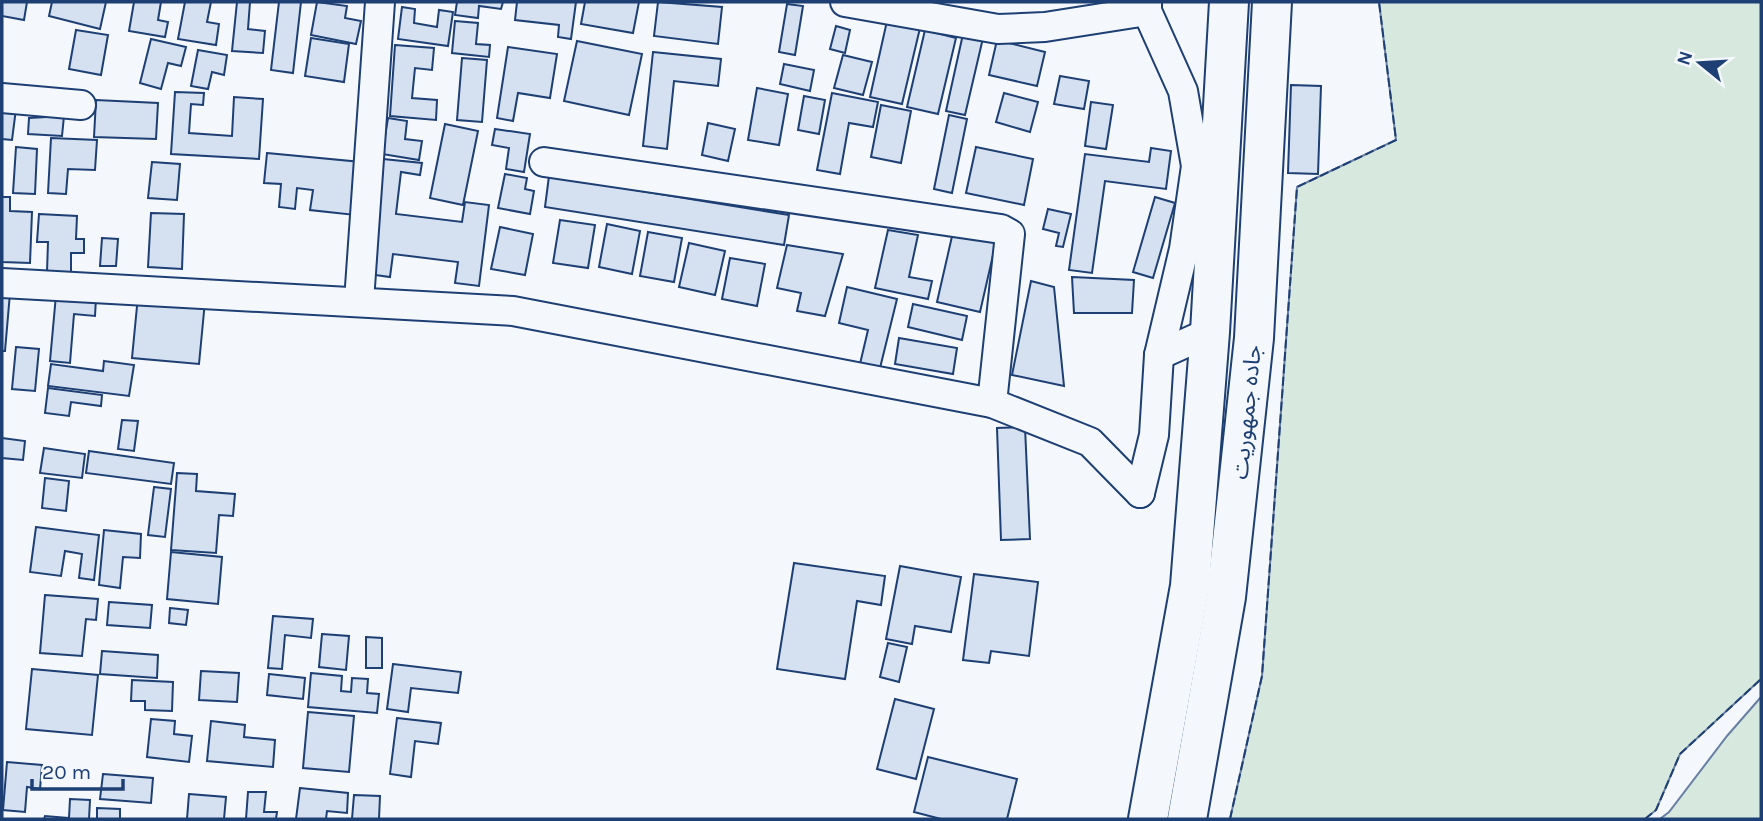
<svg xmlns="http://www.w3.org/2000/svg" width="1763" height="821" font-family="Karla,'Noto Sans Arabic',sans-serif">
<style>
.green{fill:#d7e8df;stroke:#687fa3;stroke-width:2}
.building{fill:#d5e0f0;stroke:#1d3f73;stroke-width:2}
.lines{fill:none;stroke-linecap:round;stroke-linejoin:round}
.street-casing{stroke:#1d3f73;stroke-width:32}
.secondary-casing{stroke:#1d3f73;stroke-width:42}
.street{stroke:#f4f7fb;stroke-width:28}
.secondary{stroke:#f4f7fb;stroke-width:38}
.fence{stroke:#1d3f73;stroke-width:2;stroke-dasharray:9 3.5;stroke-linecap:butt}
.labels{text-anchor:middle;stroke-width:5;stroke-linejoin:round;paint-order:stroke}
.street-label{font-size:23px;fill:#1d3f73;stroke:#f4f7fb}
</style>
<rect width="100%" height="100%" fill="#f4f7fb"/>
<g class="green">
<path d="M1379 2H1761V679L1680 754 1656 810 1645 819H1230L1262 676 1297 187 1396 140Z"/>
<path d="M1761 697V819H1660L1669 812 1727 736Z"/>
</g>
<g class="building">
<path d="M2 2H27L24 20 2 16Z"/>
<path d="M52 2H106L100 29 49 16Z"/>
<path d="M134 2H161L158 20 168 22 165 37 129 31Z"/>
<path d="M185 2H211L207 22 219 24 216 45 178 39Z"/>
<path d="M237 2H250L248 29 265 31 263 53 232 51Z"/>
<path d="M279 2H301L293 73 271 70Z"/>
<path d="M317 2 347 6 345 18 361 21 356 44 311 35Z"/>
<path d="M457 2H503L501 9 479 6 478 18 455 15Z"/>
<path d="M517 2H576L571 39 558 37 559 25 515 20Z"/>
<path d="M585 2H639L633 33 581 24Z"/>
<path d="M658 2 722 7 718 44 654 36Z"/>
<path d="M787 4 803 6 795 55 779 52Z"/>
<path d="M402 7 415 9 414 23 437 27 439 10 453 12 448 46 398 39Z"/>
<path d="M455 21 478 23 476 44 490 45 489 57 452 53Z"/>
<path d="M887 21 920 28 902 104 870 97Z"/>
<path d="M836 26 850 30 845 53 830 49Z"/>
<path d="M76 30 108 35 101 75 69 69Z"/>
<path d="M925 30 956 38 938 114 907 107Z"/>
<path d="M963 34 983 38 965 115 946 111Z"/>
<path d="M311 38 349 44 344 82 305 76Z"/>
<path d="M151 39 186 47 181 66 168 63 161 89 140 83Z"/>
<path d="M997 40 1045 52 1037 86 989 75Z"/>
<path d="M577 41 642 54 629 115 564 101Z"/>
<path d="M395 45 434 48 432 70 415 68 412 98 437 100 436 120 390 116Z"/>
<path d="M508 47 557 54 550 98 518 93 513 121 497 118Z"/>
<path d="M198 50 227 55 224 75 212 72 208 89 191 86Z"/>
<path d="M653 52 721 59 718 86 674 81 667 149 643 146Z"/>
<path d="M843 55 872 62 863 95 834 88Z"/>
<path d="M462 58 487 60 482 122 457 120Z"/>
<path d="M784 64 814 70 810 91 780 84Z"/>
<path d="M1060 76 1089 81 1084 109 1054 104Z"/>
<path d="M1291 85 1321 86 1318 174 1288 173Z"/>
<path d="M757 88 788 94 779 145 748 140Z"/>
<path d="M175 92 204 93 203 105 191 104 189 133 232 136 234 97 263 99 259 159 171 154Z"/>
<path d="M832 93 878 102 873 127 849 123 840 174 817 170Z"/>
<path d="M1004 93 1038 102 1030 132 996 122Z"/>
<path d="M804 96 825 100 819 134 798 130Z"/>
<path d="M96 100 158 103 156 139 94 137Z"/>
<path d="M1091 102 1113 105 1106 149 1085 146Z"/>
<path d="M881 105 911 111 901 163 871 157Z"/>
<path d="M2 107 16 109 12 140 2 139Z"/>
<path d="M949 115 967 119 952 193 934 189Z"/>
<path d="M64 116 62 136 28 134 29 118Z"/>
<path d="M388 118 407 121 405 139 422 141 419 160 382 154Z"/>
<path d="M708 123 735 129 728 161 702 155Z"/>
<path d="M445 124 478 131 463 205 430 198Z"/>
<path d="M495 129 530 134 524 172 506 169 509 148 492 145Z"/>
<path d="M51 138 97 140 95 170 68 169 66 194 48 193Z"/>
<path d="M16 147 37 149 35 194 13 193Z"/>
<path d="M976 147 1033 159 1024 205 966 193Z"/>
<path d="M1151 148 1171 151 1166 189 1105 181 1092 273 1069 270 1085 154 1149 162Z"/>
<path d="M267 153 361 162 355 215 310 210 313 190 297 188 295 209 279 207 281 184 264 183Z"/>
<path d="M383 159 422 163 420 175 401 172 396 214 462 222 465 202 489 205 479 286 455 283 458 262 393 254 390 277 368 274Z"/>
<path d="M152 162 180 164 177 200 148 198Z"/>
<path d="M505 174 527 178 525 189 534 191 530 214 498 208Z"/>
<path d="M549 176 789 215 784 245 545 207Z"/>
<path d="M2 197H10V211L32 212 30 263 2 262Z"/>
<path d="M1155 197 1175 203 1153 278 1133 272Z"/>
<path d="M1048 209 1071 214 1063 247 1056 246 1059 233 1043 229Z"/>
<path d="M151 213 184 214 182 269 148 267Z"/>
<path d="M39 214 77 216 76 239H84V253H71V273L47 272 48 242H37Z"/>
<path d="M560 220 595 225 588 268 553 263Z"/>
<path d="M607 224 640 231 632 274 599 267Z"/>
<path d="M500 227 533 234 525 275 491 269Z"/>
<path d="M888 230 918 235 909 277 932 281 928 299 875 288Z"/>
<path d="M648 232 682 238 674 282 640 276Z"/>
<path d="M953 232 996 242 980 312 937 302Z"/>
<path d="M102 238 118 239 116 266H100Z"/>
<path d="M689 243 725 251 715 295 679 287Z"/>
<path d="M787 245 843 254 825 316 797 311 801 293 777 288Z"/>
<path d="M730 258 765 264 757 306 722 299Z"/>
<path d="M1072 277 1134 280 1132 313H1074Z"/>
<path d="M1031 281 1054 287 1064 386 1012 375Z"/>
<path d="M847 287 897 299 880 368 860 364 868 330 839 323Z"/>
<path d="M2 293H10L5 351H2Z"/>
<path d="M56 295 96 298 95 316 74 314 70 363 50 361Z"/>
<path d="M138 296 205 301 199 364 132 358Z"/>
<path d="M913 304 967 316 962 340 908 327Z"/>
<path d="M899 338 957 348 953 374 895 364Z"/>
<path d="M16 347 39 349 35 391 12 389Z"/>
<path d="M104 361 134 365 129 396 48 386 51 364 103 371Z"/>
<path d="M48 388 102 395 101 406 71 402 69 416 45 413Z"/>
<path d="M122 420 138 421 134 451 118 449Z"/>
<path d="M1025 427 1030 539 1001 540 997 428Z"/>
<path d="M2 438 25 441 23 460 2 458Z"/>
<path d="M44 448 85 454 82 478 40 473Z"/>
<path d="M89 451 174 463 171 484 86 473Z"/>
<path d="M177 473 197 474 196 491 235 494 233 516 219 515 216 553 171 550Z"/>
<path d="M45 478 69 481 66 511 42 508Z"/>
<path d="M154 487 171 489 165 537 148 535Z"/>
<path d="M36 527 99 535 94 580 79 578 82 554 65 551 61 576 30 572Z"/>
<path d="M104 530 141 534 140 558 123 557 120 588 99 585Z"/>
<path d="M171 552 222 557 218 604 167 599Z"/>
<path d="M794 563 885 576 881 605 857 601 845 679 777 669Z"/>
<path d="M900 566 961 577 951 632 915 626 912 644 886 639Z"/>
<path d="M974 574 1038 582 1029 656 991 651 989 663 963 660Z"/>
<path d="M45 595 98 599 96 620 86 619 82 656 40 653Z"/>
<path d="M109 602 152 605 150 628 107 625Z"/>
<path d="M170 608 188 610 186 625 169 623Z"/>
<path d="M273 616 313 619 311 638 285 635 282 669 268 668Z"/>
<path d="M322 634 349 636 346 670 319 667Z"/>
<path d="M366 637 382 638V668H366Z"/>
<path d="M888 643 907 647 899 682 880 677Z"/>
<path d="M102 651 158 655 157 678 100 674Z"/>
<path d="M393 664 461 672 458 693 411 688 408 712 387 709Z"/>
<path d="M32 669 98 675 92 735 26 729Z"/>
<path d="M201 671 239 673 237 702 199 700Z"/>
<path d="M311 673 342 676 341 691 351 692 352 678 368 679 367 693 379 694 377 713 308 707Z"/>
<path d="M269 674 305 678 303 699 267 695Z"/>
<path d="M132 680 173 682 172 711 145 710V701H131Z"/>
<path d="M895 699 934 709 916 779 877 769Z"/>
<path d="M308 712 354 716 349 772 303 768Z"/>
<path d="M397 718 441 723 438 744 415 741 411 777 390 774Z"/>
<path d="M151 719 175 721 174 734 192 736 189 762 147 757Z"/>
<path d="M211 721 245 725 244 737 275 740 273 767 207 761Z"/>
<path d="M928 757 1017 779 1007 819H941L914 812Z"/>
<path d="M7 762 42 765 40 789 27 787 25 812 3 810Z"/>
<path d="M103 774 153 778 151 803 100 799Z"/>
<path d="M300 788 348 793 347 813 327 811 326 819H296Z"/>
<path d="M248 792H266L264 812H277L276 819H246Z"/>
<path d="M189 794 226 797 224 819H187Z"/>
<path d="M354 795 380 796 379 819H352Z"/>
<path d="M70 799 90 800 89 819H44L45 816 69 818Z"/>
<path d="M97 808 120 809V819H97Z"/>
</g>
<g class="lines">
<defs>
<g id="street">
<path d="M845 2 998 29 1045 27 1147 11"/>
<path d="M2 98 81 105"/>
<path d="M544 162 1001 229 1010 234 992 403"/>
<path d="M2 283 513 311 992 403 1090 442 1140 493"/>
<path d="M359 301 380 2"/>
<path d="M1159 355 1210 332"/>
<path d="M1140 493 1154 435 1159 355 1184 249 1196 166 1183 91 1147 11V2"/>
</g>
<g id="secondary">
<path d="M1148 819 1190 586 1210 332 1229 2"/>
<path d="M1187 819 1226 597 1254 338 1272 2"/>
</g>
</defs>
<use href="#street" class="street-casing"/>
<use href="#secondary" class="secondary-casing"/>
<use href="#street" class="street"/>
<use href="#secondary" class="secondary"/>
<g class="fence">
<path d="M1230 819 1262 676 1297 187 1396 140 1379 2"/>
<path d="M1645 819 1656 810 1680 754 1761 679"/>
</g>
</g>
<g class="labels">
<g class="street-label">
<text transform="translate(1246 412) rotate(-84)" y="8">جاده جمهوریت</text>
</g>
</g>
<rect width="1763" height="821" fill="none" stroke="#1d3f73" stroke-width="7"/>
<g transform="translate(1700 63) rotate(288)" stroke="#f4f7fb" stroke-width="5" paint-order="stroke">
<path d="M0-5L12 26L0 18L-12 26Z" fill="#1d3f73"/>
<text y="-10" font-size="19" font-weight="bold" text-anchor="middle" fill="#1d3f73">N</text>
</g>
<path d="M32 779v10h91v-10" fill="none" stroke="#1d3f73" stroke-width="3.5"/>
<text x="42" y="779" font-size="21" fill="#1d3f73" stroke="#f4f7fb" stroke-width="5" paint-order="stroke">20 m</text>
</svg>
